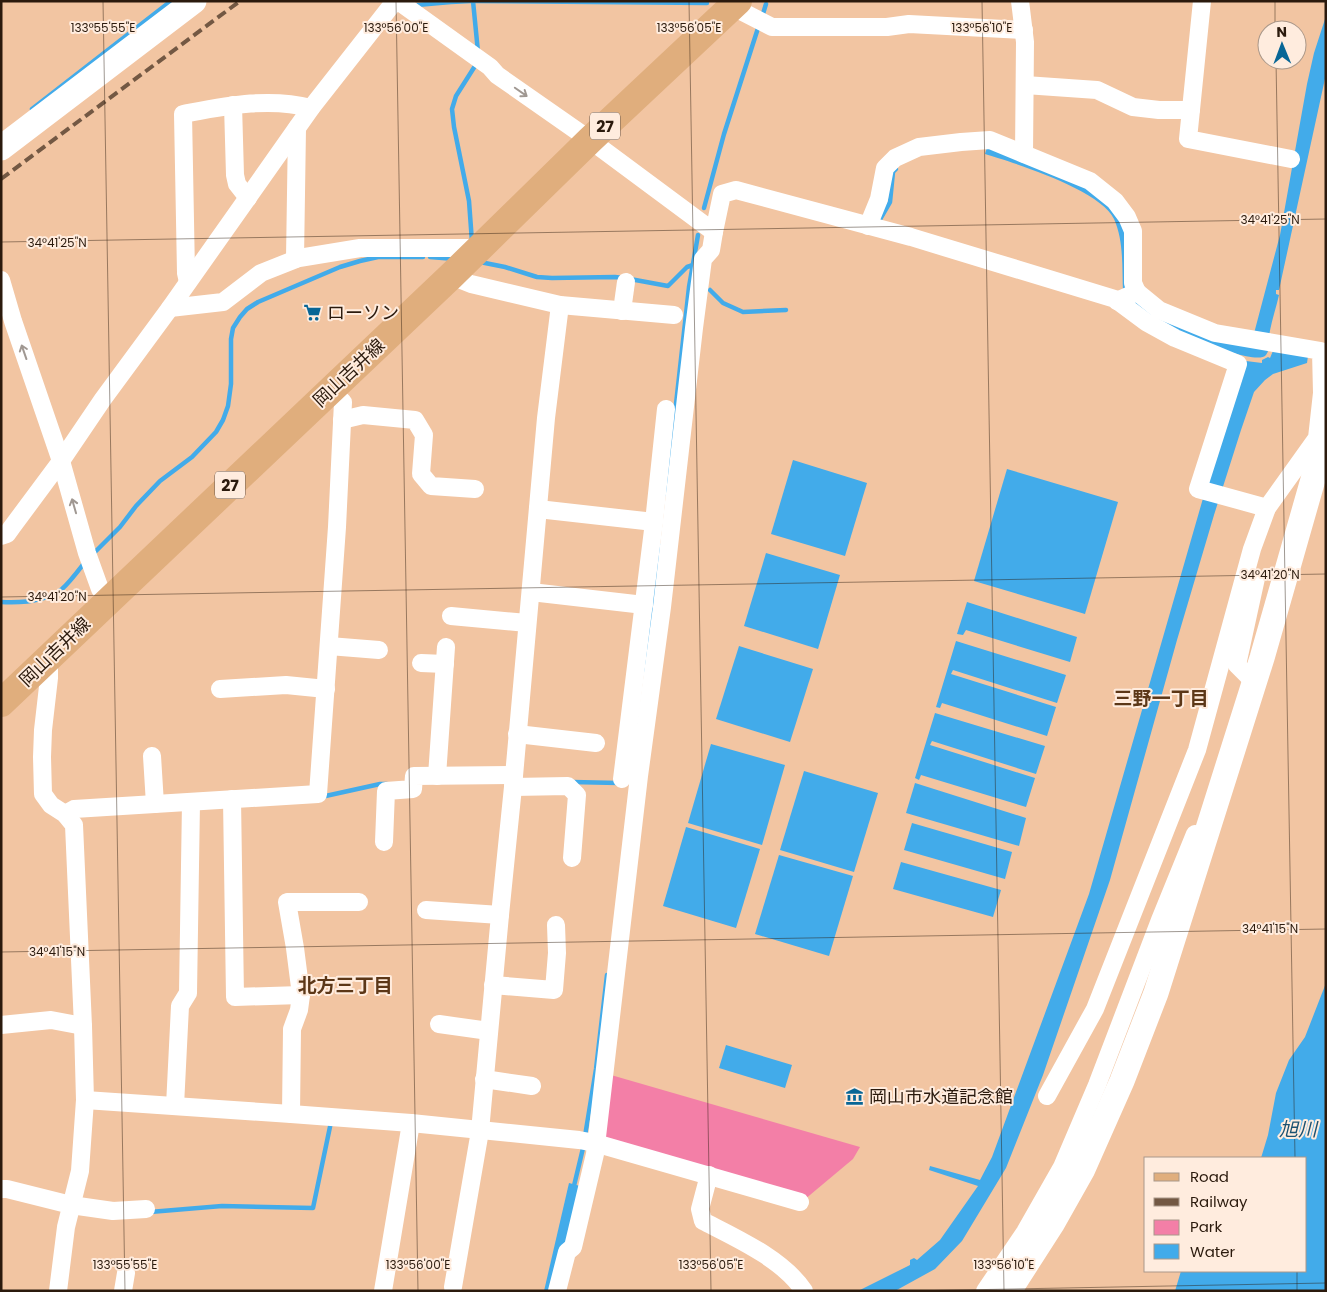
<svg xmlns="http://www.w3.org/2000/svg" width="1327" height="1292" font-family="Poppins,'Noto Sans JP',sans-serif">
<style>
.green{fill:#f37fa7}
.water{fill:#42abea}
.lines{fill:none;stroke-linecap:round;stroke-linejoin:round}
.stream{stroke:#42abea;stroke-width:4.5}
.street{stroke:#fff;stroke-width:18}
.secondary{stroke:#fff;stroke-width:25}
.primary{stroke:#e0ae7d;stroke-width:28}
.rail{stroke:#735843;stroke-width:4;stroke-dasharray:10 5;stroke-linecap:butt}
.oneway{stroke:#a09892}
.ticks{fill:none;stroke:#2b1a0d;stroke-width:1;stroke-opacity:0.45}
.labels{text-anchor:middle;stroke-width:4;stroke-linejoin:round;paint-order:stroke}
.shield{fill:#ffecde;stroke:#6b594c;stroke-width:1}
.shield-label{font-size:16px;font-weight:bold;fill:#2b1a0d}
.poi-label{font-size:18px;fill:#2b1a0d;stroke:#ffecde;text-anchor:start}
.street-label{font-size:18px;fill:#2b1a0d;stroke:#ffecde}
.neighbourhood-label{font-size:19px;font-weight:bold;fill:#5c3717;stroke:#ffecde}
.water-label{font-size:19px;font-style:italic;fill:#1c5272;stroke:#ffecde}
.ticks-label{font-size:12px;text-anchor:middle;fill:#2b1a0d;stroke:#ffecde;stroke-width:4;stroke-linejoin:round;paint-order:stroke}
</style>
<rect width="100%" height="100%" fill="#f2c5a2"/>
<path class="green" d="M611 1075 860 1147 853 1159 804 1200 604 1139Z"/>
<g class="water">
<path d="M1326 16V74L1279 290H1276V294L1279 295C1276 308 1271 323 1269 336 1269 342 1270 350 1266 355 1255 368 1169 328 1154 320 1143 315 1132 301 1123 292 1122 269 1124 241 1114 219 1101 190 1015 163 985 154L988 144 1075 178 1125 217 1137 296 1252 341 1280 235 1307 84 1314 53Z"/>
<path d="M1275 346 1308 356 1307 363 1273 374 1265 380 1254 392 1241 430 1214 515 1177 640 1110 880 1043 1075 1006 1168 962 1241 935 1269 895 1291H858L910 1265V1260L914 1258 917 1260 940 1240 978 1186 929 1170 930 1166 980 1180 992 1157 1089 894 1208 481 1246 361 1262 363V360L1268 357 1270 358Z"/>
<path d="M793 460 867 483 845 556 771 534Z"/>
<path d="M1007 469 1118 502 1085 614 974 581Z"/>
<path d="M766 553 840 575 818 649 744 626Z"/>
<path d="M967 602 1077 637 1070 662 966 630 963 635 957 634Z"/>
<path d="M956 641 1066 675 1057 703 953 670 951 674 1056 707 1047 736 942 703 940 708 936 707Z"/>
<path d="M739 646 813 669 790 742 716 719Z"/>
<path d="M935 713 1045 746 1036 774 932 741 930 745 1035 778 1026 807 921 775 919 780 915 778Z"/>
<path d="M711 744 785 765 762 845 688 823Z"/>
<path d="M804 771 878 793 854 872 780 850Z"/>
<path d="M915 783 1026 818 1019 846 906 813Z"/>
<path d="M912 823 1012 852 1005 879 904 850Z"/>
<path d="M686 827 760 849 736 928 663 906Z"/>
<path d="M779 855 853 876 829 956 755 934Z"/>
<path d="M901 862 1001 890 993 917 893 889Z"/>
<path d="M1326 983V1291H1175L1181 1271H1306V1158H1261L1268 1135 1276 1093 1289 1060 1305 1037Z"/>
<path d="M726 1045 792 1065 785 1088 719 1068Z"/>
<path d="M569 1183 580 1186 553 1291H544Z"/>
</g>
<g class="lines">
<g class="stream">
<path d="M473 1 478 52"/>
<path d="M475 1 707 3"/>
<path d="M417 5 451 2 471 1"/>
<path d="M762 17 766 4"/>
<path d="M32 109 171 1"/>
<path d="M704 208 724 134 759 25"/>
<path d="M879 221 890 202 893 172 896 169"/>
<path d="M472 242 469 201 454 127 452 109 456 96 475 66 476 62"/>
<path d="M430 257 455 259"/>
<path d="M480 262 505 267 537 277 552 278 615 277 623 278"/>
<path d="M630 279 668 286 687 267 693 265"/>
<path d="M710 290 723 303 743 312 786 310"/>
<path d="M666 494 689 287 698 235"/>
<path d="M92 555 120 527 136 506 160 481 192 457 216 432 223 420 228 406 231 384V339L233 328 240 317 247 309 258 302 340 267 360 261 378 257H423"/>
<path d="M1 602C21 603 46 602 62 589 70 582 78 571 85 562"/>
<path d="M644 672 660 546"/>
<path d="M572 782 619 783"/>
<path d="M321 797 380 784H387"/>
<path d="M585 1136 596 1069 607 975"/>
<path d="M573 1190 584 1144"/>
<path d="M150 1212 222 1206 313 1208 331 1122"/>
</g>
<g class="street">
<path d="M398 1 490 67 497 75 590 140 714 232 722 194 736 190 911 237 1115 299 1146 322 1175 338 1238 364 1198 489 1267 508"/>
<path d="M1020 1 1025 42 1024 154"/>
<path d="M1202 1 1188 139 1291 159"/>
<path d="M733 7 772 27H887L909 24 1024 30"/>
<path d="M1025 85 1097 90 1133 107 1159 110H1191"/>
<path d="M233 105 235 175 237 184 248 198"/>
<path d="M868 226 879 199 885 168 895 158 919 147 961 142 990 140 1090 181 1115 201 1127 217 1133 231V283L1137 292"/>
<path d="M295 259 297 128"/>
<path d="M451 276 471 284 560 305 674 315"/>
<path d="M1 280 13 321 61 461 87 553 100 589 108 601"/>
<path d="M188 282 186 273 183 114C226 106 268 97 311 108"/>
<path d="M170 308 223 302 261 273 299 258 360 248H480"/>
<path d="M622 311 626 282"/>
<path d="M342 420 363 415 415 420 424 435 421 474 431 486 475 489"/>
<path d="M538 509 654 522"/>
<path d="M1 536 7 534 12 527 61 461 103 399 170 308 311 108 395 1"/>
<path d="M531 592 644 605"/>
<path d="M451 616 527 623"/>
<path d="M329 646 379 650"/>
<path d="M47 660 49 667V678L43 730 42 757 43 794 51 805 65 814 74 825 83 1026 85 1100 80 1171 66 1227 58 1291"/>
<path d="M421 663 445 664"/>
<path d="M1254 682 1237 665 1256 578"/>
<path d="M220 689 286 685 326 689"/>
<path d="M517 734 596 743"/>
<path d="M152 756 155 804"/>
<path d="M437 776 446 647"/>
<path d="M622 779 654 522 666 409"/>
<path d="M513 787 568 786 577 795 572 858"/>
<path d="M232 799 235 997 301 995"/>
<path d="M65 814 74 809 318 794 337 527 343 402 331 390"/>
<path d="M384 842 386 791 413 789 414 776 514 775"/>
<path d="M426 910 500 915"/>
<path d="M493 985 554 990 557 953 556 925"/>
<path d="M439 1024 489 1031"/>
<path d="M1 1025 51 1020 83 1026"/>
<path d="M484 1079 532 1086"/>
<path d="M1047 1096 1095 1009 1197 750 1252 549 1267 508 1317 438 1322 393 1321 351 1215 333 1159 310 1137 292 1117 301"/>
<path d="M85 1100 291 1114 411 1123 579 1140 595 1143 800 1202"/>
<path d="M175 1106 180 1006 188 993 191 802"/>
<path d="M291 1114 292 1029 299 1010 301 995 295 948 287 902H359"/>
<path d="M709 1175 700 1209 703 1221C736 1238 783 1259 804 1291"/>
<path d="M1 1189H7L71 1205 113 1211 146 1209"/>
<path d="M453 1287 480 1131 500 915 513 787 546 418 560 305"/>
<path d="M123 1291 126 1273"/>
<path d="M383 1291 411 1123"/>
<path d="M557 1291 567 1252 573 1247 595 1154 639 776 662 607 694 328 703 259 711 250 714 232"/>
<path d="M985 1291 1025 1232 1062 1167 1097 1085 1160 920 1195 834"/>
</g>
<g class="secondary">
<path d="M1 148 194 1"/>
<path d="M1009 1291 1052 1224 1083 1169 1122 1081 1156 993 1262 658 1326 434"/>
</g>
<path class="primary" d="M1 703 451 276 590 140 738 1"/>
<path class="rail" d="M1 179 240 1"/>
</g>
<defs><path id="oneway-shaft" d="M-6 0H5M1.5-3L5.5 0L1.5 3" fill="none" stroke-width="1.6" stroke-linecap="round" stroke-linejoin="round" transform="scale(1.25)"/></defs>
<g class="oneway">
<use href="#oneway-shaft" transform="translate(521 92) rotate(35)"/>
<use href="#oneway-shaft" transform="translate(24 352) rotate(-109)"/>
<use href="#oneway-shaft" transform="translate(74 506) rotate(-106)"/>
</g>
<path class="ticks" d="M103 1 125 1291M396 1 418 1291M689 1 711 1291M982 1 1004 1291M1275 1V30M1276 60 1295 1158M1 242 1326 219M1 597 1326 574M1 952 1326 929M1297 1271V1291M908 1291 1326 1283"/>
<defs>
<symbol id="supermarket-bare" viewBox="-9 -9 18 18"><path d="M-6-5.5h2.5l.6 2H6L4.5 2H-2.5L-4.4-4H-6ZM-1.5 3.2a1.3 1.3 0 1 0 .1 0ZM3 3.2a1.3 1.3 0 1 0 .1 0Z" fill="#086696" stroke="#ffecde" stroke-width="2.5" paint-order="stroke"/></symbol>
<symbol id="museum-bare" viewBox="-9 -9 18 18"><path d="M0-6L6-3V-2H-6V-3ZM-5-1h2V3h-2ZM-1-1h2V3h-2ZM3-1h2V3H3ZM-6 4H6V6H-6Z" fill="#086696" stroke="#ffecde" stroke-width="2.5" paint-order="stroke"/></symbol>
</defs>
<g fill-rule="evenodd">
<use href="#supermarket-bare" x="300" y="300" width="25" height="25"/>
<use href="#museum-bare" x="842" y="1084" width="25" height="25"/>
</g>
<g class="labels">
<g class="shield">
<rect x="590" y="112.5" width="30" height="27" rx="4"/>
<rect x="215" y="471.5" width="30" height="27" rx="4"/>
</g>
<g class="shield-label">
<text x="605" y="132">27</text>
<text x="230" y="491">27</text>
</g>
<g class="poi-label">
<text x="327" y="319">ローソン</text>
<text x="869" y="1103">岡山市水道記念館</text>
</g>
<g class="street-label">
<text transform="translate(349 373) rotate(-43)" y="6">岡山吉井線</text>
<text transform="translate(55 652) rotate(-44)" y="6">岡山吉井線</text>
</g>
<g class="neighbourhood-label">
<text x="1161" y="705">三野一丁目</text>
<text x="345" y="992">北方三丁目</text>
</g>
<g class="water-label">
<text x="1298" y="1136">旭川</text>
</g>
</g>
<g class="ticks-label">
<text x="103" y="32">133°55'55"E</text>
<text x="396" y="32">133°56'00"E</text>
<text x="689" y="32">133°56'05"E</text>
<text x="982" y="32">133°56'10"E</text>
<text x="1270" y="224">34°41'25"N</text>
<text x="57" y="247">34°41'25"N</text>
<text x="1270" y="579">34°41'20"N</text>
<text x="57" y="601">34°41'20"N</text>
<text x="1270" y="933">34°41'15"N</text>
<text x="57" y="956">34°41'15"N</text>
<text x="125" y="1269">133°55'55"E</text>
<text x="418" y="1269">133°56'00"E</text>
<text x="711" y="1269">133°56'05"E</text>
<text x="1004" y="1269">133°56'10"E</text>
</g>
<rect width="1327" height="1292" fill="none" stroke="#2b1a0d" stroke-width="5"/>
<rect x="1144" y="1157" width="162" height="115" fill="#ffecde" stroke="#aa988a"/>
<rect x="1154" y="1173" width="25" height="8" fill="#e0ae7d" stroke="#aa988a"/>
<text x="1190" y="1182" font-size="15" fill="#2b1a0d">Road</text>
<rect x="1154" y="1198" width="25" height="8" fill="#735843" stroke="#aa988a"/>
<text x="1190" y="1207" font-size="15" fill="#2b1a0d">Railway</text>
<rect x="1154" y="1220" width="25" height="15" fill="#f37fa7" stroke="#aa988a"/>
<text x="1190" y="1232" font-size="15" fill="#2b1a0d">Park</text>
<rect x="1154" y="1244" width="25" height="15" fill="#42abea" stroke="#aa988a"/>
<text x="1190" y="1257" font-size="15" fill="#2b1a0d">Water</text>
<g transform="translate(1282 45) rotate(359)"><circle r="24" fill="#ffecde" stroke="#aa988a"/>
<path d="M0-4L9 19L0 12L-9 19Z" fill="#086696"/>
<text y="-8" font-size="14" font-weight="bold" text-anchor="middle" fill="#2b1a0d">N</text>
</g>
</svg>
